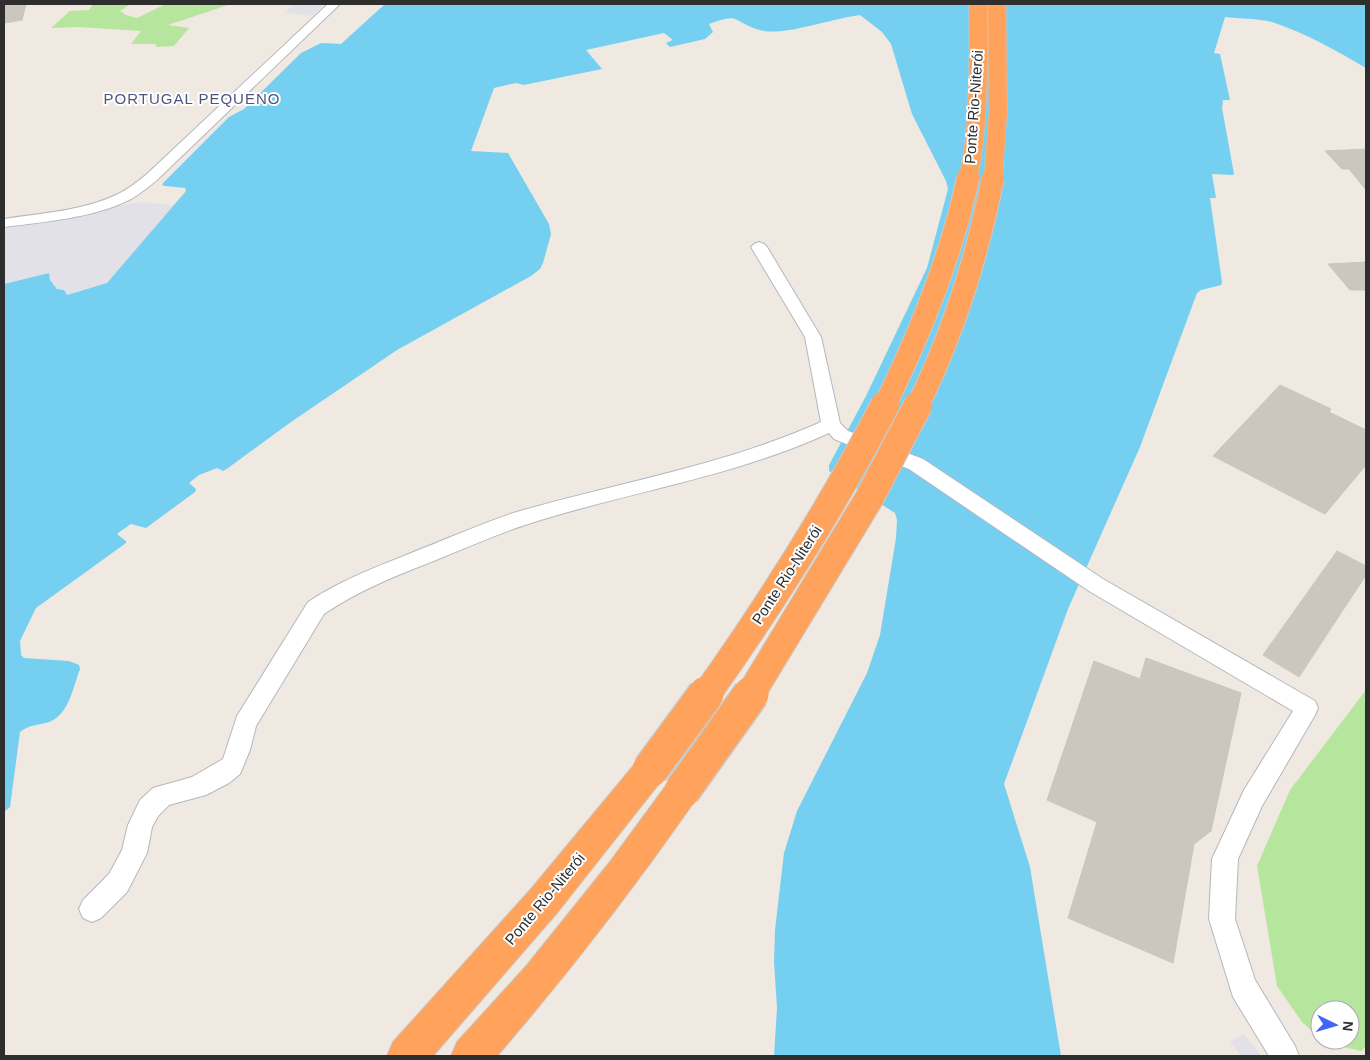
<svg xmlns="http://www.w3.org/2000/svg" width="1370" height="1060" font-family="Helvetica,sans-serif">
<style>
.industrial{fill:#e3e1e8}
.green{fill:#b6e59e}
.water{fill:#75cff0}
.building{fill:#cbc7bf;stroke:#cbc5ba}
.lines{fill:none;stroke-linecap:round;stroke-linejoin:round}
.minor-casing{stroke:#b4b7c1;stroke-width:2}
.highway-casing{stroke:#c9c9c9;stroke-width:2}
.minor{fill:#fff;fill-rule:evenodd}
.highway{fill:#ffa35c;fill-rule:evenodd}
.highway-bridge-far3-casing{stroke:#c9c9c9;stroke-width:19;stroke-linecap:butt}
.highway-bridge-far2-casing{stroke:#c9c9c9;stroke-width:24;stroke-linecap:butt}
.highway-bridge-far1-casing{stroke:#c9c9c9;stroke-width:30;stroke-linecap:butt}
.highway-bridge-casing{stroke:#c9c9c9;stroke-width:38;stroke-linecap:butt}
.highway-bridge-far3{stroke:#ffa35c;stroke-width:18}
.highway-bridge-far2{stroke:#ffa35c;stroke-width:22}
.highway-bridge-far1{stroke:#ffa35c;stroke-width:28}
.highway-bridge{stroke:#ffa35c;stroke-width:35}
.labels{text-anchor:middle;stroke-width:4;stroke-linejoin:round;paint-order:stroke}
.far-quarter-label{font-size:15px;letter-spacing:1px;fill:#4d5680;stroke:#fff}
.street-label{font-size:15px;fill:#2e2e2e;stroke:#fff}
</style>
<rect width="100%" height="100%" fill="#efe9e1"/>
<g class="industrial">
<path d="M294 4H325L311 16 285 12Z"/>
<path d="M140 202 174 205 107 283 66 295 60 289H58L50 280 49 273 4 284V229Z"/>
<path d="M1244 1034 1261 1056H1241L1230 1042Z"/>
</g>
<g class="green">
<path d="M93 4H131L120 11 126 15 137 18 166 4H231L168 25 189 28 174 46 157 47 155 44H131L141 31 80 27 51 28 70 11 89 10Z"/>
<path d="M1366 690V1047L1361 1051 1326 1043 1323 1040H1350V1010H1320V1038L1302 1022 1277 986 1257 866 1290 790Z"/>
</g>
<path class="water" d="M385 4H1366V68C1337 51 1307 34 1275 23 1260 18 1241 19 1225 17L1214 53 1220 54 1230 100H1223L1222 108 1234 174 1233 175 1212 174 1216 198H1210L1222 282 1221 285 1201 290 1197 293 1140 447 1068 609 1004 784 1030 867 1061 1056H774L777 1008 774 962 775 930 784 853 797 811 867 673 880 635 896 538 897 520 895 513 829 471V465L866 396 927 268 948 189 946 181 912 114 891 44 882 32 860 15C835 18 787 35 764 31 753 29 745 24 735 19 729 16 715 22 709 24L713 32 705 39 670 47 666 43 673 40 664 33 586 50 602 69 524 85 516 83 494 88 471 151 508 153 549 224 551 234 543 263 540 269 531 276 397 350 291 422 228 468 223 471 217 468 199 475 189 483 196 489 195 492 146 528 131 524 118 533V535L126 541V543L36 608 20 641 21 655 24 658 69 661 79 665 80 669C73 687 69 715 49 722 39 725 28 725 20 732L10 807 4 812V284L49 273 50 280 57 289 64 290 67 295 107 283 186 191 185 188 165 186 162 185 163 183 229 117 244 109 301 53 321 43 341 44Z"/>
<g class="building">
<path d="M4 4H26L22 20 4 23Z"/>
<path d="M1366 149V190L1349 169H1342L1325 151Z"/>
<path d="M1366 262V290H1350L1328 264Z"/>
<path d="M1280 385 1331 409 1329 412 1366 430V465L1325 514 1213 456Z"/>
<path d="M1337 551 1366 566V575L1299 677 1263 655Z"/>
<path d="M1146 658 1241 693 1211 831 1194 844 1173 963 1068 918 1097 822 1047 800 1094 661 1140 679Z"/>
</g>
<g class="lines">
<defs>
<g id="minor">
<path d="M328 4H340L157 180C148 187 139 195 129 200 94 218 42 222 4 227V219C41 213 84 211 118 194 129 189 138 181 147 174Z"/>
<path d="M759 242 764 244 767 247 821 337 840 423 848 431 923 459 1103 579 1315 701 1318 708 1315 715 1262 806 1238 859 1235 919 1255 980 1295 1046 1299 1056H1269L1233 997 1209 919 1212 859 1244 790 1293 711 1089 591 909 469 834 439 829 433C733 477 627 492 528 524 497 534 466 548 436 560 398 575 357 591 324 614L256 726 250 750 240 774 229 783 206 795 169 805 158 816 152 827 147 853 127 892 101 918 92 922 83 918 79 909 83 900 109 874 122 850 128 825 140 800 153 788 192 777 223 759 237 716 308 602C342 579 384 564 421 549 454 536 487 521 520 511 621 482 725 465 821 422L805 337 751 247 754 244Z"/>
</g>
<g id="highway">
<path d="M650 755 662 760 667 770 662 780 557 913 433 1056H387L393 1042 531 889 638 760Z"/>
<path d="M682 776 694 780 699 791 694 802C632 891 568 974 497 1056H451L457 1042 527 965 609 863 670 780Z"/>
</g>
</defs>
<use href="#minor" class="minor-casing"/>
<use href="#highway" class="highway-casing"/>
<use href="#minor" class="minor"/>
<use href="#highway" class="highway"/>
<defs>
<g id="highway-bridge-far3">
<path d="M968 180C980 122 978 63 978 4"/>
<path d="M993 180 998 113 997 4"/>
</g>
<g id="highway-bridge-far2">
<path d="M884 407C920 334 951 258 968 178"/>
<path d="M917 407C953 334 977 258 993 178"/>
</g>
<g id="highway-bridge-far1">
<path d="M706 695C772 602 832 507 885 405"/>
<path d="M750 695 870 497 918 405"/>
</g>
<g id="highway-bridge">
<path d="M650 770 706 694"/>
<path d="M682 791 751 694"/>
</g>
</defs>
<use href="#highway-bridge-far3" class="highway-bridge-far3-casing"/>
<use href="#highway-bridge-far2" class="highway-bridge-far2-casing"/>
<use href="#highway-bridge-far1" class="highway-bridge-far1-casing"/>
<use href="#highway-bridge" class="highway-bridge-casing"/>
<use href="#highway-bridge-far3" class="highway-bridge-far3"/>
<use href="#highway-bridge-far2" class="highway-bridge-far2"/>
<use href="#highway-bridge-far1" class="highway-bridge-far1"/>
<use href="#highway-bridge" class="highway-bridge"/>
</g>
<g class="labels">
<g class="far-quarter-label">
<text x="192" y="104">PORTUGAL PEQUENO</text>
</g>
<g class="street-label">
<text transform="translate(974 107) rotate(-86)" y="5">Ponte Rio-Niterói</text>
<text transform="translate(787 575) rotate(-57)" y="5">Ponte Rio-Niterói</text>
<text transform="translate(545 899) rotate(-50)" y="5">Ponte Rio-Niterói</text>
</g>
</g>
<rect width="1370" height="1060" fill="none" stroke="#2e2e2e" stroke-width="10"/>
<g transform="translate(1335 1025) rotate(95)"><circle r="24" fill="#ffffff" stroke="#ababab"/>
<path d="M0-4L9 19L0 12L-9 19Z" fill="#4264fb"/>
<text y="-8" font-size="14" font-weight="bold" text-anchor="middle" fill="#2e2e2e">N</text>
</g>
</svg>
